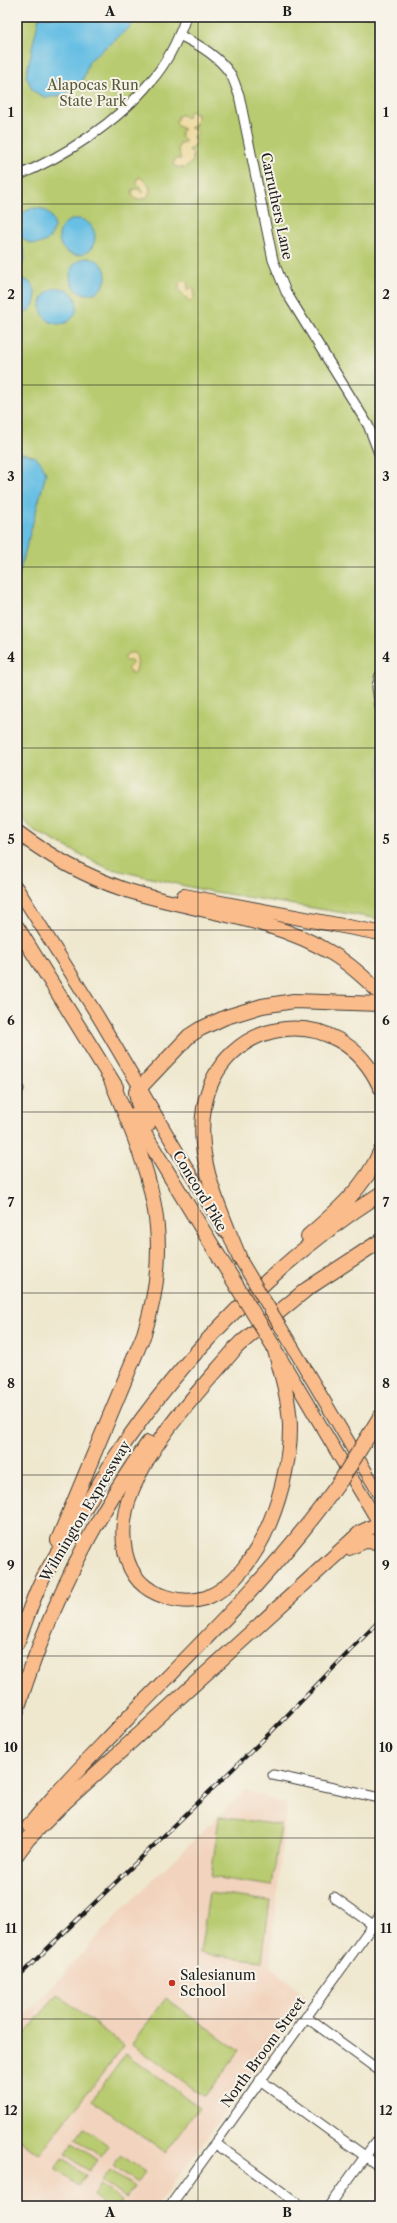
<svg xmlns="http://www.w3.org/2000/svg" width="397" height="2223" font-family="'Libre Caslon Text',serif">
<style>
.built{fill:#f2d4be}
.green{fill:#b8cb6f;stroke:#6a7446}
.sand{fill:#eeda9e;stroke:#857b5d}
.water{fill:#67bfe4;stroke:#426e80}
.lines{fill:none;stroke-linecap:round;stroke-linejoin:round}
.minor-casing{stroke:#3c3b37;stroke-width:11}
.major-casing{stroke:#3c3b37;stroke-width:14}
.highway-casing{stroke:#3c3b37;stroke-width:16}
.minor{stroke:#fff;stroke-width:9}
.major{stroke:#fabc8b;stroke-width:12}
.highway{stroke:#fabc8b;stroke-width:14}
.rail-casing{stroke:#1c1c1c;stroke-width:4}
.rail{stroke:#f7f3e8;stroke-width:2.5;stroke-dasharray:8;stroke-linecap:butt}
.major-bridge-casing{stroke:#3c3b37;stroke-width:14;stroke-linecap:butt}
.highway-bridge-casing{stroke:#3c3b37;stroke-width:16;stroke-linecap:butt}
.major-bridge{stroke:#fabc8b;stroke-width:12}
.highway-bridge{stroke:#fabc8b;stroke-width:14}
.grid{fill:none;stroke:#1c1c1c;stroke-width:1;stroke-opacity:0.55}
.poi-dot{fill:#c8321e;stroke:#f7f3e8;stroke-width:1.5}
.labels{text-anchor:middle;stroke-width:4;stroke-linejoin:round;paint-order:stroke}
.park-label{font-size:14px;fill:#535939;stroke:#f7f3e8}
.street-label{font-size:14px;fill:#1c1c1c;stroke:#f7f3e8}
.poi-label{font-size:14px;fill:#1c1c1c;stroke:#f7f3e8;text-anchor:start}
.neatline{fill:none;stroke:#1c1c1c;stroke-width:1.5}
.grid-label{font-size:13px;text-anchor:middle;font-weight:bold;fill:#1c1c1c}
</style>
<rect width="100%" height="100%" fill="#f7f3e8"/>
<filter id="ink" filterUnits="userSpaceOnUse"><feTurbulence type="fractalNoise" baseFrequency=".025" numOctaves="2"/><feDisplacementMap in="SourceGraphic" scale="8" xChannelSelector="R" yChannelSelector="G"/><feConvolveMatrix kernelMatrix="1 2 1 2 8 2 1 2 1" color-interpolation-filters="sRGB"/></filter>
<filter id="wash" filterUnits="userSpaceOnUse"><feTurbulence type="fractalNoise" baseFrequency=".012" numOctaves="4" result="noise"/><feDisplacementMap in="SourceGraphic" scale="16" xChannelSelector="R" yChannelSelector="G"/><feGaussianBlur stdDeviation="0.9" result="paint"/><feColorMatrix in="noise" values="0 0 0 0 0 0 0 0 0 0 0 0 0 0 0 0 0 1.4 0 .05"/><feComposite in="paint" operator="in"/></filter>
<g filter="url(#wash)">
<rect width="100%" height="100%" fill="#efe8cf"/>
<path class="built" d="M245 1790 286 1804 270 1966 308 1999 157 2206H17V2025L117 1915Z"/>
<g class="green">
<path d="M17 17H380V919L203 890 107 868 33 830 17 816Z"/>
<path d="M219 1817 281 1825 272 1886 211 1877Z"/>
<path d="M209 1893 270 1901 262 1961 200 1953Z"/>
<path d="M57 1994 124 2046 39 2154 17 2137V2044Z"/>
<path d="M166 1998 239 2051 205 2097 132 2044Z"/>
<path d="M126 2054 199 2107 165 2153 92 2100Z"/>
<path d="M84 2128 108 2145 100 2156 76 2139Z"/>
<path d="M73 2143 97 2160 89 2171 65 2154Z"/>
<path d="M121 2155 145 2172 137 2183 113 2166Z"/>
<path d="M63 2158 86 2175 79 2186 55 2169Z"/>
<path d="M110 2170 134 2187 126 2198 102 2181Z"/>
<path d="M100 2184 123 2202 120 2206H106L92 2196Z"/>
</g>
<g class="sand">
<path d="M193 111 194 114H197V120L195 122 196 125 190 128 196 130 197 132 193 137 196 142 194 147 189 150 193 153V161L185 168 176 167 173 164 175 159H181L178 149 180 143H183L186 141 181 137V131L184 129 178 126 176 122 179 115H183L185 118 188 117 189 112Z"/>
<path d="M139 177C146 180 155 189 146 198L137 200 132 195 133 189H139L142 193 144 192 136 182Z"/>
<path d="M181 281 188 282 187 291 192 287 194 289V299L190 302 179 290V283Z"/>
<path d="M128 653H134C139 657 138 669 134 674L127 669 132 664V661H126L124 658Z"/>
</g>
<g class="water">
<path d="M39 17H134L130 27 89 61 83 80 65 95 46 98 33 91 26 76Z"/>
<circle cx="36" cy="226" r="18"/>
<circle cx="77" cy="237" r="18"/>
<path d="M17 241C27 250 27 262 17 271Z"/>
<circle cx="88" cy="276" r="18"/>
<path d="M17 278C42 278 42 314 17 314Z"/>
<circle cx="59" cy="306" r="18"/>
<path d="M17 452C34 455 41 457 46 474L17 582Z"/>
</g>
</g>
<g filter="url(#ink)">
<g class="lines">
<defs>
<g id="minor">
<path d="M179 35C198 44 217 55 229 72 234 78 236 88 239 95L273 260 286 292 368 425 380 456"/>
<path d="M17 176C65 156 118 122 151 81 167 63 178 40 186 17"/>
<path d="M380 675 377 687 380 707"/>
<path d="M17 1092 19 1089"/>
<path d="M273 1775 380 1798"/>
<path d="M334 1897 380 1930"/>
<path d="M306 2017 380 2071"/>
<path d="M260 2080 380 2167"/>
<path d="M215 2143 301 2206"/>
<path d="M170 2206 380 1915"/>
<path d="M329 2206 380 2136"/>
</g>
<g id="major">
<path d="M17 888 99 1018 224 1231"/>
<path d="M286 1336 380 1495"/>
<path d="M279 1355 380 1525"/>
</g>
<g id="highway">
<path d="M17 832C49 856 85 876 123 889 192 912 270 915 333 954 351 965 365 978 380 993"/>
<path d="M184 896 380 933"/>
<path d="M17 927 116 1087"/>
<path d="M133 1115 227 1270"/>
<path d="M148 1125 138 1103 136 1092 189 1036 200 1029 226 1017 262 1006 294 1001 380 1004"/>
<path d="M308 1236C335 1213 366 1186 380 1152"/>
<path d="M240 1259C221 1211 195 1162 204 1108 220 1014 341 999 380 1087"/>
<path d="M241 1342C202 1389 156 1433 132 1490 117 1529 118 1583 166 1597 178 1601 193 1602 206 1598 262 1576 291 1479 290 1425 289 1398 281 1373 274 1347"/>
<path d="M235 1348 307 1289 380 1241"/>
<path d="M364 1443 380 1417"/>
<path d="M58 1540 144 1334C176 1235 149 1170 111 1080"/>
<path d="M349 1548 365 1541 380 1542"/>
<path d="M17 1643C25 1624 31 1603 40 1584 51 1562 65 1542 77 1521 90 1500 102 1478 116 1456 183 1355 277 1260 380 1194"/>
<path d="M17 1710C47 1614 89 1525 148 1443"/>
<path d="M29 1826C59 1788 94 1754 127 1719 202 1642 279 1568 341 1480"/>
<path d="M17 1854 28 1839 65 1802 361 1532 374 1526H380"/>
</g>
</defs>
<use href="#minor" class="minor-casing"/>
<use href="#major" class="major-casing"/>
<use href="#highway" class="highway-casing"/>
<use href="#minor" class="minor"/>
<use href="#major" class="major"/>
<use href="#highway" class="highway"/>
<defs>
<path id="rail" d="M17 1978 271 1732 380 1620"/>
</defs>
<use href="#rail" class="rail-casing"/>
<use href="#rail" class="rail"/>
<defs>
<path id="major-bridge" d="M240 1259 286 1336"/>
<g id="highway-bridge">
<path d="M227 1270 274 1347"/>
<path d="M341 1480 364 1443"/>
</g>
</defs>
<use href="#major-bridge" class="major-bridge-casing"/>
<use href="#highway-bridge" class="highway-bridge-casing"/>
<use href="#major-bridge" class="major-bridge"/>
<use href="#highway-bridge" class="highway-bridge"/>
</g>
</g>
<path class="grid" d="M198 17V2206M17 204H380M17 385H380M17 567H380M17 748H380M17 930H380M17 1112H380M17 1293H380M17 1475H380M17 1656H380M17 1838H380M17 2019H380"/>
<circle class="poi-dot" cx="172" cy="1983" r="4"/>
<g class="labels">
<g class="park-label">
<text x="93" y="90">Alapocas Run<tspan x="93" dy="16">State Park</tspan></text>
</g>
<g class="street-label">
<text transform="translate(277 206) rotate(78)" y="5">Carruthers Lane</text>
<text transform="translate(200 1191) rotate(59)" y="5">Concord Pike</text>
<text transform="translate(85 1511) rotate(-59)" y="5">Wilmington Expressway</text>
<text transform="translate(263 2052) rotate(-54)" y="5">North Broom Street</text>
</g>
<g class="poi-label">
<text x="180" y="1980">Salesianum<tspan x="180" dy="16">School</tspan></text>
</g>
</g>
<rect width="397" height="2223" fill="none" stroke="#f7f3e8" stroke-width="44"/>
<rect x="22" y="22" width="353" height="2179" class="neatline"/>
<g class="grid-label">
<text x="110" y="16">A</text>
<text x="287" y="16">B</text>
<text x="11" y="117">1</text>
<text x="386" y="117">1</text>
<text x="11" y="299">2</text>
<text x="386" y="299">2</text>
<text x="11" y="481">3</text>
<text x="386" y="481">3</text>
<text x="11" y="662">4</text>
<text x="386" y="662">4</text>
<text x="11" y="844">5</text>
<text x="386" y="844">5</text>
<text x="11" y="1025">6</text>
<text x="386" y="1025">6</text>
<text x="11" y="1207">7</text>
<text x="386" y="1207">7</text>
<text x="11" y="1388">8</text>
<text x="386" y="1388">8</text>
<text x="11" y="1570">9</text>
<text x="386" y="1570">9</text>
<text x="11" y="1752">10</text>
<text x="386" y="1752">10</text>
<text x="11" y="1933">11</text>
<text x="386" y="1933">11</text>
<text x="11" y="2115">12</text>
<text x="386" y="2115">12</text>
<text x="110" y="2217">A</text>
<text x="287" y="2217">B</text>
</g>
</svg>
